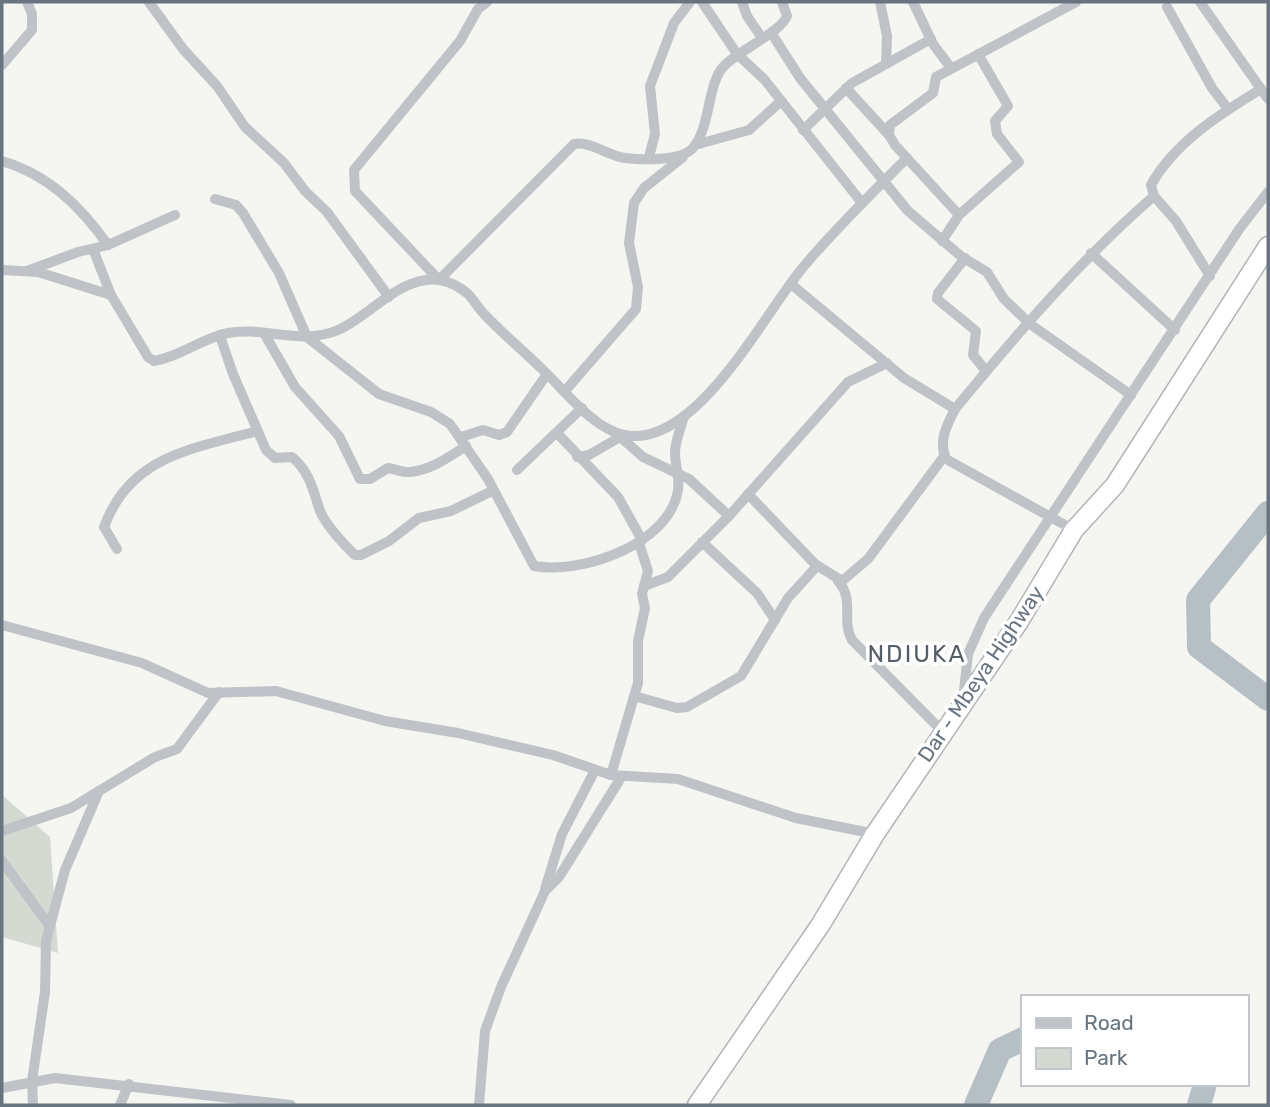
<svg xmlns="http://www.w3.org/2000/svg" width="1270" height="1107" font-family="Rubik,sans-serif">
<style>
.green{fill:#d4dad2}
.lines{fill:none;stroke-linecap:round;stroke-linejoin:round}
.river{stroke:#b6c0c4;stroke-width:24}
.trunk-casing{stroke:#b2b5b8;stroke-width:21}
.minor{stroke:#bfc2c6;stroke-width:10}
.trunk{stroke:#fff;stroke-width:18}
.labels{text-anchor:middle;stroke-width:7;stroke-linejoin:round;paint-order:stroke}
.street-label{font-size:21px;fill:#687480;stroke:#fff}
.quarter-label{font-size:24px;letter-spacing:2px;fill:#555d66;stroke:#fff}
</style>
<rect width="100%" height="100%" fill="#f5f5f2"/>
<path class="green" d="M2 795 50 837 58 953 2 937Z"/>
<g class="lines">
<g class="river">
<path d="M1268 513 1198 600 1199 647 1268 699"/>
<path d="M976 1105 1000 1050 1023 1039"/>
<path d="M1199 1105 1205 1084"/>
</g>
<defs>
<path id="trunk" d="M697 1105 821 924 875 834 1018 623 1074 530 1115 485 1268 246"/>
</defs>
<use href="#trunk" class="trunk-casing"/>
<g class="minor">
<path d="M149 2 183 49 217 86 245 127 284 163 305 191 327 212 389 297"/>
<path d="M487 2 478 9 460 41 354 170 355 191 439 280 574 144C591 141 608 156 625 158 642 160 680 161 692 149 712 127 706 83 725 65 740 50 782 31 787 16L782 2"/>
<path d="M702 2 737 54 764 79 862 203"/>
<path d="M742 2 747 16 762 38"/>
<path d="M880 2 887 36 886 64"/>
<path d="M913 2 933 44 951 68"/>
<path d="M1200 2 1268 99"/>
<path d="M1167 7 1212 88 1228 109"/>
<path d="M772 34 800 78 908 211 962 257 987 272 1004 299 1030 324 1131 395"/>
<path d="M2 65 32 30V14L27 2"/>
<path d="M846 88 889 135"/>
<path d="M803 130 852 83 931 39"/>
<path d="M695 145 749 130 781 101"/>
<path d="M649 157 655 134 650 86 674 23 690 2"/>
<path d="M2 161C49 175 80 206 108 245"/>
<path d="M215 199 236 205 243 213 279 273 307 337 379 394 431 412 450 424 488 479 534 566C581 575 670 544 678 490 680 478 675 465 675 453 675 441 681 428 684 416"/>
<path d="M959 215 895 145 889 135 890 125 933 93 936 77 1076 2"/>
<path d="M942 241 959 215 1019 162 997 134 995 121 1008 106 978 54"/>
<path d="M93 249 111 295 148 357 154 361C180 357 202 338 228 333 265 326 301 346 338 330 370 316 402 274 440 280 450 282 460 287 468 294 474 300 478 308 485 315 504 335 526 353 546 373 567 393 594 429 624 435 697 450 766 309 805 265 837 227 872 193 907 158"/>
<path d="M1091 253 1175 330"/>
<path d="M965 258 938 293 937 299 976 331 973 355 986 371"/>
<path d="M2 270 38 272 111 295"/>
<path d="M27 271 78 252 108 245 175 215"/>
<path d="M1210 276 1176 221 1154 196 1151 185C1175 142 1220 114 1261 89"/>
<path d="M791 284 904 378 955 409"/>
<path d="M264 333 295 387 339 436 360 479H370L388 468C396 469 403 473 410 472 431 470 449 457 466 446"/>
<path d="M220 336 233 374 266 450 275 458 292 457C310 472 313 490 320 511 326 525 344 545 355 555H361L389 541 419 518 451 511 492 491"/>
<path d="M565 391 636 309 638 287 629 243 634 203 644 188 683 157"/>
<path d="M557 433 618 497 642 540"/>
<path d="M617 434 643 457 689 479 729 516"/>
<path d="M461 437 483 430 499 435 507 432 547 374"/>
<path d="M577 457 589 455 620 437"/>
<path d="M517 470 582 408"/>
<path d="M748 494 815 564 842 581 868 559 945 455"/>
<path d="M1074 530 946 459C938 441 947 425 955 409 1017 334 1080 260 1154 196"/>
<path d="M702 542 757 593 775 620"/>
<path d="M117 549 104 527C130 456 192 449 257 431"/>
<path d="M838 581C855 599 841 621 852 640L944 733"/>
<path d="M644 586 668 577 729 516 848 382 887 363"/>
<path d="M2 625 142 663 208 693 276 691 385 721 458 733 553 755 611 775 678 779 796 818 875 834"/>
<path d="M634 696 677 708 687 707 741 676 788 598 817 566"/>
<path d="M963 700 968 654 984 618 1240 228 1268 192"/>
<path d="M611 775 638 683V641L645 608 642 594 648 571 639 543"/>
<path d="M2 831 71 808 155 757 177 749 219 692"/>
<path d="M2 861 49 925"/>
<path d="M545 889 562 834 595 770"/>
<path d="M2 1088 55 1078 291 1105"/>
<path d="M33 1105 32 1081 45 992 46 941 65 870 99 791"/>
<path d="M120 1105 129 1084"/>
<path d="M479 1105 485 1031 501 987 545 891 559 877 622 776"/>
</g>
<use href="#trunk" class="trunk"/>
</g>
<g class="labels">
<g class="street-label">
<text transform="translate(981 674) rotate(-56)" y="7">Dar - Mbeya Highway</text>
</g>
<g class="quarter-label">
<text x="917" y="662">NDIUKA</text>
</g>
</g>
<rect width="1270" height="1107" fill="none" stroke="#687480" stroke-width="7"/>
<rect x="1021" y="995" width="228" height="91" fill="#ffffff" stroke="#c3c7cc" stroke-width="2"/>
<rect x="1036" y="1018" width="35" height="10" fill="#bfc2c6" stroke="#c3c7cc" stroke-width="2"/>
<text x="1084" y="1030" font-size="21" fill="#687480">Road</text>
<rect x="1036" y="1048" width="35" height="21" fill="#d4dad2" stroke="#c3c7cc" stroke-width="2"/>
<text x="1084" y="1065" font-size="21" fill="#687480">Park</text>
</svg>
